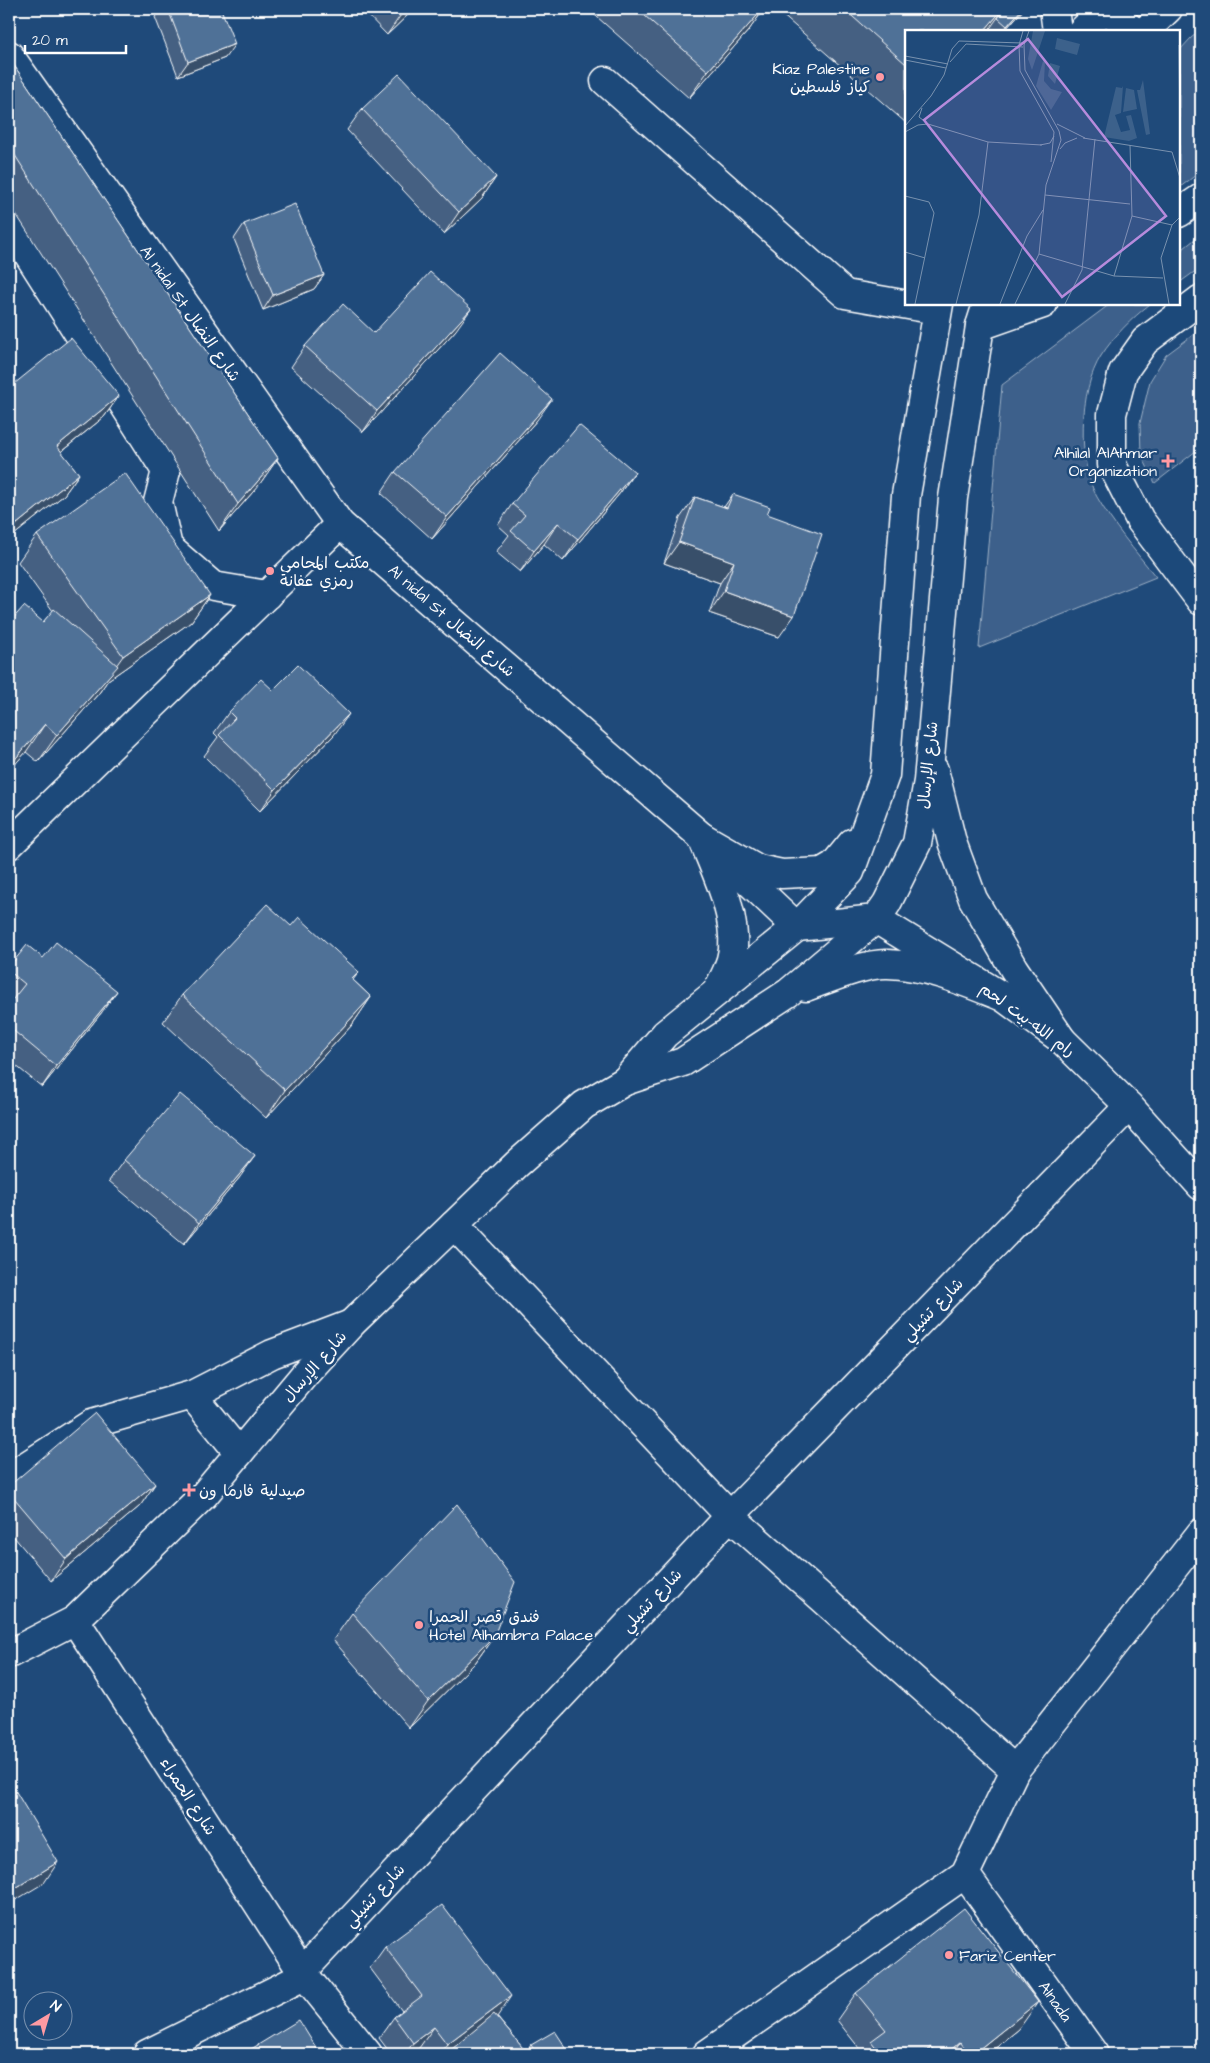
<svg xmlns="http://www.w3.org/2000/svg" width="1210" height="2063" font-family="'Architects Daughter','Playpen Sans Arabic',sans-serif">
<style>
.green{fill:#3c618b;stroke:#9eb0c5}
.lines{fill:none;stroke-linecap:round;stroke-linejoin:round}
.minor-casing{stroke:#fff;stroke-width:31}
.major-casing{stroke:#fff;stroke-width:31}
.minor{stroke:#1f4a7a;stroke-width:28}
.major{stroke:#1f4a7a;stroke-width:28}
.wall{fill:#456182;stroke:#fff}
.shaded-wall{fill:#384f6a;stroke:#fff}
.building{fill:#507197;stroke:#fff}
.poi-dot{fill:#ff9aa2;stroke:#1f4a7a;stroke-width:2}
.labels{text-anchor:middle;stroke-width:5;stroke-linejoin:round;paint-order:stroke}
.poi-label{font-size:16px;fill:#fff;stroke:#1f4a7a;text-anchor:start}
.street-label{font-size:16px;fill:#fff;stroke:#1f4a7a}
.inset-road{fill:none;stroke:#7992af;stroke-width:1}
.view{fill:#b68bdc;fill-opacity:0.15;stroke:#b68bdc;stroke-width:2.5}
.inset-edge{fill:none;stroke:#fff;stroke-width:2.5}
</style>
<rect width="100%" height="100%" fill="#1f4a7a"/>
<filter id="ink" filterUnits="userSpaceOnUse"><feTurbulence type="fractalNoise" baseFrequency=".02" numOctaves="2"/><feDisplacementMap in="SourceGraphic" scale="10" xChannelSelector="R" yChannelSelector="G"/><feConvolveMatrix kernelMatrix="1 2 1 2 8 2 1 2 1" color-interpolation-filters="sRGB"/></filter>
<g filter="url(#ink)">
<g class="green">
<path d="M1201 30V171L1179 188V51L1191 38Z"/>
<path d="M1194 240 1201 250V267L1179 283V252Z"/>
<path d="M1110 304H1150C1131 319 1114 336 1101 356 1079 390 1077 462 1097 497 1113 525 1135 551 1156 577L979 648 1002 385Z"/>
<path d="M1201 329V447L1155 483 1141 454 1140 423 1150 381 1166 355Z"/>
</g>
<g class="lines">
<defs>
<g id="minor">
<path d="M1106 9 1134 31"/>
<path d="M9 55 340 524 702 837 797 927 876 919 1003 997 1062 1040 1129 1106 1201 1186"/>
<path d="M605 81 845 294 937 310"/>
<path d="M1179 213 1201 198"/>
<path d="M9 224 166 471 158 502 168 547 213 586 267 595"/>
<path d="M1201 299 1145 341 1123 372 1112 414V465L1140 520 1201 601"/>
<path d="M980 326 1043 304"/>
<path d="M9 845 340 524"/>
<path d="M454 1225 730 1516 1015 1770"/>
<path d="M192 1395 239 1453"/>
<path d="M9 1477 91 1424 192 1395 272 1354 351 1324"/>
<path d="M75 1620 302 1972 368 2054"/>
<path d="M965 1874 1094 2054"/>
<path d="M147 2054 298 1979 302 1972 730 1516 1129 1106"/>
<path d="M707 2054 965 1874 1015 1770 1201 1533"/>
</g>
<g id="major">
<path d="M1054 9 1057 31"/>
<path d="M1082 31 1104 9"/>
<path d="M1145 31 1168 9"/>
<path d="M934 770 952 842 973 899 1014 969 1062 1040"/>
<path d="M702 837 758 869 782 874 822 872 834 865 852 843"/>
<path d="M702 837C716 873 736 911 733 950 731 965 724 978 717 991"/>
<path d="M806 987C828 979 865 963 888 964 926 965 968 983 1003 997"/>
<path d="M625 1081 665 1034 797 927 850 872 885 775 906 495 939 304"/>
<path d="M9 1654 75 1620 204 1495 305 1374 351 1324 517 1164 584 1105 625 1081 683 1062 788 993 876 919 887 903 917 843 928 781 953 498 980 326 987 304"/>
</g>
</defs>
<use href="#minor" class="minor-casing"/>
<use href="#major" class="major-casing"/>
<use href="#minor" class="minor"/>
<use href="#major" class="major"/>
</g>
<g class="wall">
<path d="M161 9H221L225 58 178 76 155 17Z"/>
<path d="M362 9H414L387 35Z"/>
<path d="M588 9H764L749 30 689 98Z"/>
<path d="M783 9H1024L1004 31H906V123L780 13Z"/>
<path d="M9 58 278 458 259 485 219 531 9 203Z"/>
<path d="M362 109 496 177 482 198 444 234 347 130Z"/>
<path d="M244 224 324 275 314 289 263 310 234 239Z"/>
<path d="M1201 230V250L1194 240Z"/>
<path d="M456 330 363 432 291 367 305 346 374 333Z"/>
<path d="M9 388 119 396 104 417 61 452 79 474 64 495 9 539Z"/>
<path d="M537 420 432 539 381 493 395 472Z"/>
<path d="M635 472 620 493 563 561 544 544 520 572 496 552 509 535 498 525 512 504Z"/>
<path d="M733 494 767 514 779 637 709 613 720 583 664 563 680 518 695 497 724 507Z"/>
<path d="M37 535 210 595 191 622 108 680 99 693 38 762 26 752 9 771V623L43 622 53 611 18 562Z"/>
<path d="M273 690 334 735 260 811 204 756 218 737 214 733 229 712Z"/>
<path d="M291 926 359 972 353 980 371 997 352 1025 266 1118 163 1022 182 995Z"/>
<path d="M9 967 102 1012 42 1087 9 1060Z"/>
<path d="M124 1160 240 1177 184 1244 109 1181Z"/>
<path d="M155 1484 140 1506 51 1581 9 1531V1486Z"/>
<path d="M352 1613 494 1636 475 1663 409 1728 333 1640Z"/>
<path d="M385 1947 497 2017 526 2052 531 2045 570 2054H424L419 2048 411 2054H391L379 2038 394 2017 402 2011 370 1968Z"/>
<path d="M856 1993 1019 2029 988 2054H862L863 2053 837 2020Z"/>
</g>
<g class="shaded-wall">
<path d="M405 9H414L387 35Z"/>
<path d="M763 9H764L749 30 689 98 708 71Z"/>
<path d="M1003 9H1004L988 31H984Z"/>
<path d="M1022 9H1024L1004 31H1003Z"/>
<path d="M235 44 225 58 178 76 188 62Z"/>
<path d="M496 177 482 198 444 234 459 212Z"/>
<path d="M324 275 314 289 263 310 273 295Z"/>
<path d="M471 309 456 330 363 432 377 411Z"/>
<path d="M119 396 104 417 42 467 57 446Z"/>
<path d="M552 399 537 420 432 539 447 517Z"/>
<path d="M278 458 259 485 219 531 238 504Z"/>
<path d="M635 472 620 493 563 561 578 539Z"/>
<path d="M79 474 64 495 9 539V535L17 524Z"/>
<path d="M558 523 544 544 520 572 534 551Z"/>
<path d="M679 542 734 562 720 583 664 563Z"/>
<path d="M724 591 794 616 779 637 709 613Z"/>
<path d="M210 595 191 622 108 680 99 693 38 762 57 735 108 677 123 656Z"/>
<path d="M349 714 334 735 260 811 275 790Z"/>
<path d="M45 724 26 752 9 771V766L11 764Z"/>
<path d="M117 991 102 1012 42 1087 56 1066Z"/>
<path d="M371 997 352 1025 266 1118 285 1090Z"/>
<path d="M255 1156 240 1177 184 1244 199 1223Z"/>
<path d="M155 1484 140 1506 51 1581 66 1559Z"/>
<path d="M494 1636 475 1663 409 1728 428 1701Z"/>
<path d="M58 1862 44 1883 9 1904V1892Z"/>
<path d="M511 1996 497 2017 446 2054H439L447 2044Z"/>
<path d="M1038 2002 1019 2029 988 2054H973Z"/>
<path d="M434 2027 419 2048 411 2054H405L413 2043Z"/>
<path d="M960 2042 952 2054H946Z"/>
<path d="M931 2047 927 2054H922Z"/>
</g>
<g class="building">
<path d="M168 9H221L235 44 188 62Z"/>
<path d="M637 9H763L708 71Z"/>
<path d="M844 9H1003L984 31H906V64Z"/>
<path d="M1004 9H1022L1007 26 998 18Z"/>
<path d="M9 58 278 458 238 504 9 146Z"/>
<path d="M399 74 496 177 459 212 362 109Z"/>
<path d="M295 204 324 275 273 295 244 224Z"/>
<path d="M430 272 471 309 377 411 305 346 343 304 374 333Z"/>
<path d="M71 338 119 396 57 446 79 474 17 524 9 514V388Z"/>
<path d="M500 353 552 399 447 517 395 472Z"/>
<path d="M579 425 635 472 578 539 558 523 534 551 511 531 525 515 512 504Z"/>
<path d="M125 473 210 595 123 656 37 535Z"/>
<path d="M733 494 770 507 767 514 822 534 794 616 724 591 734 562 679 542 695 497 727 508Z"/>
<path d="M24 606 43 622 54 609 118 666 57 735 45 724 11 764 9 762V623Z"/>
<path d="M298 665 349 714 275 790 219 735 235 718 229 712 261 679 273 690Z"/>
<path d="M267 904 291 926 299 917 359 972 352 979 371 997 285 1090 182 995Z"/>
<path d="M56 942 117 991 56 1066 9 1027V1004L25 984 9 971V967L27 945 43 958Z"/>
<path d="M180 1094 255 1156 199 1223 124 1160Z"/>
<path d="M95 1413 155 1484 66 1559 9 1492V1486Z"/>
<path d="M457 1504 515 1582 494 1636 428 1701 352 1613Z"/>
<path d="M9 1780 58 1862 9 1892Z"/>
<path d="M442 1905 511 1996 447 2044 434 2027 413 2043 394 2017 422 1996 385 1947Z"/>
<path d="M964 1908 1038 2002 973 2054H970L960 2042 946 2054H937L931 2047 922 2054H881L871 2041 886 2030 856 1993Z"/>
<path d="M494 2014 528 2054H446Z"/>
<path d="M299 2020 320 2054H243Z"/>
<path d="M555 2031 570 2054H537L531 2045Z"/>
</g>
</g>
<g class="poi-dot">
<circle cx="880" cy="77" r="5"/>
<path d="M1165.5 453.5h5v5h5v5h-5v5h-5v-5h-5v-5h5z"/>
<circle cx="270" cy="571" r="5"/>
<path d="M186.5 1482.5h5v5h5v5h-5v5h-5v-5h-5v-5h5z"/>
<circle cx="419" cy="1625" r="5"/>
<circle cx="949" cy="1955" r="5"/>
</g>
<g class="labels">
<g class="poi-label">
<text x="870" y="74" text-anchor="end">Kiaz Palestine<tspan x="870" dy="18">كياز فلسطين</tspan></text>
<text x="1157" y="458" text-anchor="end">Alhilal AlAhmar<tspan x="1157" dy="18">Organization</tspan></text>
<text x="280" y="568">مكتب المحامي<tspan x="280" dy="18">رمزي عفانة</tspan></text>
<text x="199" y="1496">صيدلية فارما ون</text>
<text x="429" y="1622">فندق قصر الحمرا<tspan x="429" dy="18">Hotel Alhambra Palace</tspan></text>
<text x="959" y="1961">Fariz Center</text>
</g>
<g class="street-label">
<text transform="translate(191 313) rotate(55)" y="6">Al nidal St شارع النضال</text>
<text transform="translate(452 620) rotate(41)" y="6">Al nidal St شارع النضال</text>
<text transform="translate(927 765) rotate(-84)" y="6">شارع الإرسال</text>
<text transform="translate(1028 1019) rotate(36)" y="6">رام الله-بيت لحم</text>
<text transform="translate(932 1309) rotate(-46)" y="6">شارع تشيلي</text>
<text transform="translate(314 1366) rotate(-49)" y="6">شارع الإرسال</text>
<text transform="translate(651 1600) rotate(-47)" y="6">شارع تشيلي</text>
<text transform="translate(189 1796) rotate(57)" y="6">شارع الحمراء</text>
<text transform="translate(374 1895) rotate(-47)" y="6">شارع تشيلي</text>
<text transform="translate(1056 2001) rotate(55)" y="6">Alnada</text>
</g>
</g>
<g transform="translate(905 30)">
<rect width="275" height="275" fill="#1f4a7a"/>
<path d="M128 1H140L127 40 123 29ZM152 8 175 14 172 25 150 19ZM138 31 140 32 139 51 146 59 157 62 146 80 131 56ZM145 33 155 36 150 54 143 46ZM238 50 245 104 241 105 232 60H235ZM218 56 216 83 210 85 216 102 225 100 221 86 226 85 232 108 224 111 199 107 211 57 217 58ZM221 58 229 60 232 79 218 82Z" fill="#3c618b"/>
<path class="inset-road" d="M118 1 114 15 115 41 149 102 146 132M274 15 275 107M0 26 43 34M0 30 41 38M45 32 61 14 118 17M17 78 14 87 23 94 83 112 137 115M152 94 180 108M0 96 26 66 39 45 47 19 54 11 117 13M0 102 13 95 23 94M178 108 267 122M135 115 145 113 149 106M155 119 160 113 172 108M267 122 275 148M140 165 225 174M0 166 24 172 29 183 10 274M227 186 267 195M0 222 20 228M134 224 209 246 258 248M209 246 227 186 225 115M51 274 74 185 83 112M95 274 122 206 138 180M110 274 134 224 141 155 156 110 154 101 120 40 119 15 124 1M160 274 177 240 190 109M264 274 256 228 267 195 275 187"/>
<path class="view" d="M123 9 261 186 157 267 19 90Z"/>
<rect width="275" height="275" class="inset-edge"/>
</g>
<rect width="1210" height="2063" fill="none" stroke="#1f4a7a" stroke-width="30"/>
<rect x="15" y="15" width="1180" height="2033" fill="none" stroke="#fff" stroke-width="2" filter="url(#ink)"/>
<g transform="translate(48 2016) rotate(38)"><circle r="24" fill="#1f4a7a" stroke="#7992af"/>
<path d="M0-4L9 19L0 12L-9 19Z" fill="#ff9aa2"/>
<text y="-8" font-size="14" font-weight="bold" text-anchor="middle" fill="#ffffff">N</text>
</g>
<path d="M25 45v8h101v-8" fill="none" stroke="#ffffff" stroke-width="2.5"/>
<text x="32" y="45" font-size="15" fill="#ffffff" stroke="#1f4a7a" stroke-width="4" paint-order="stroke">20 m</text>
</svg>
